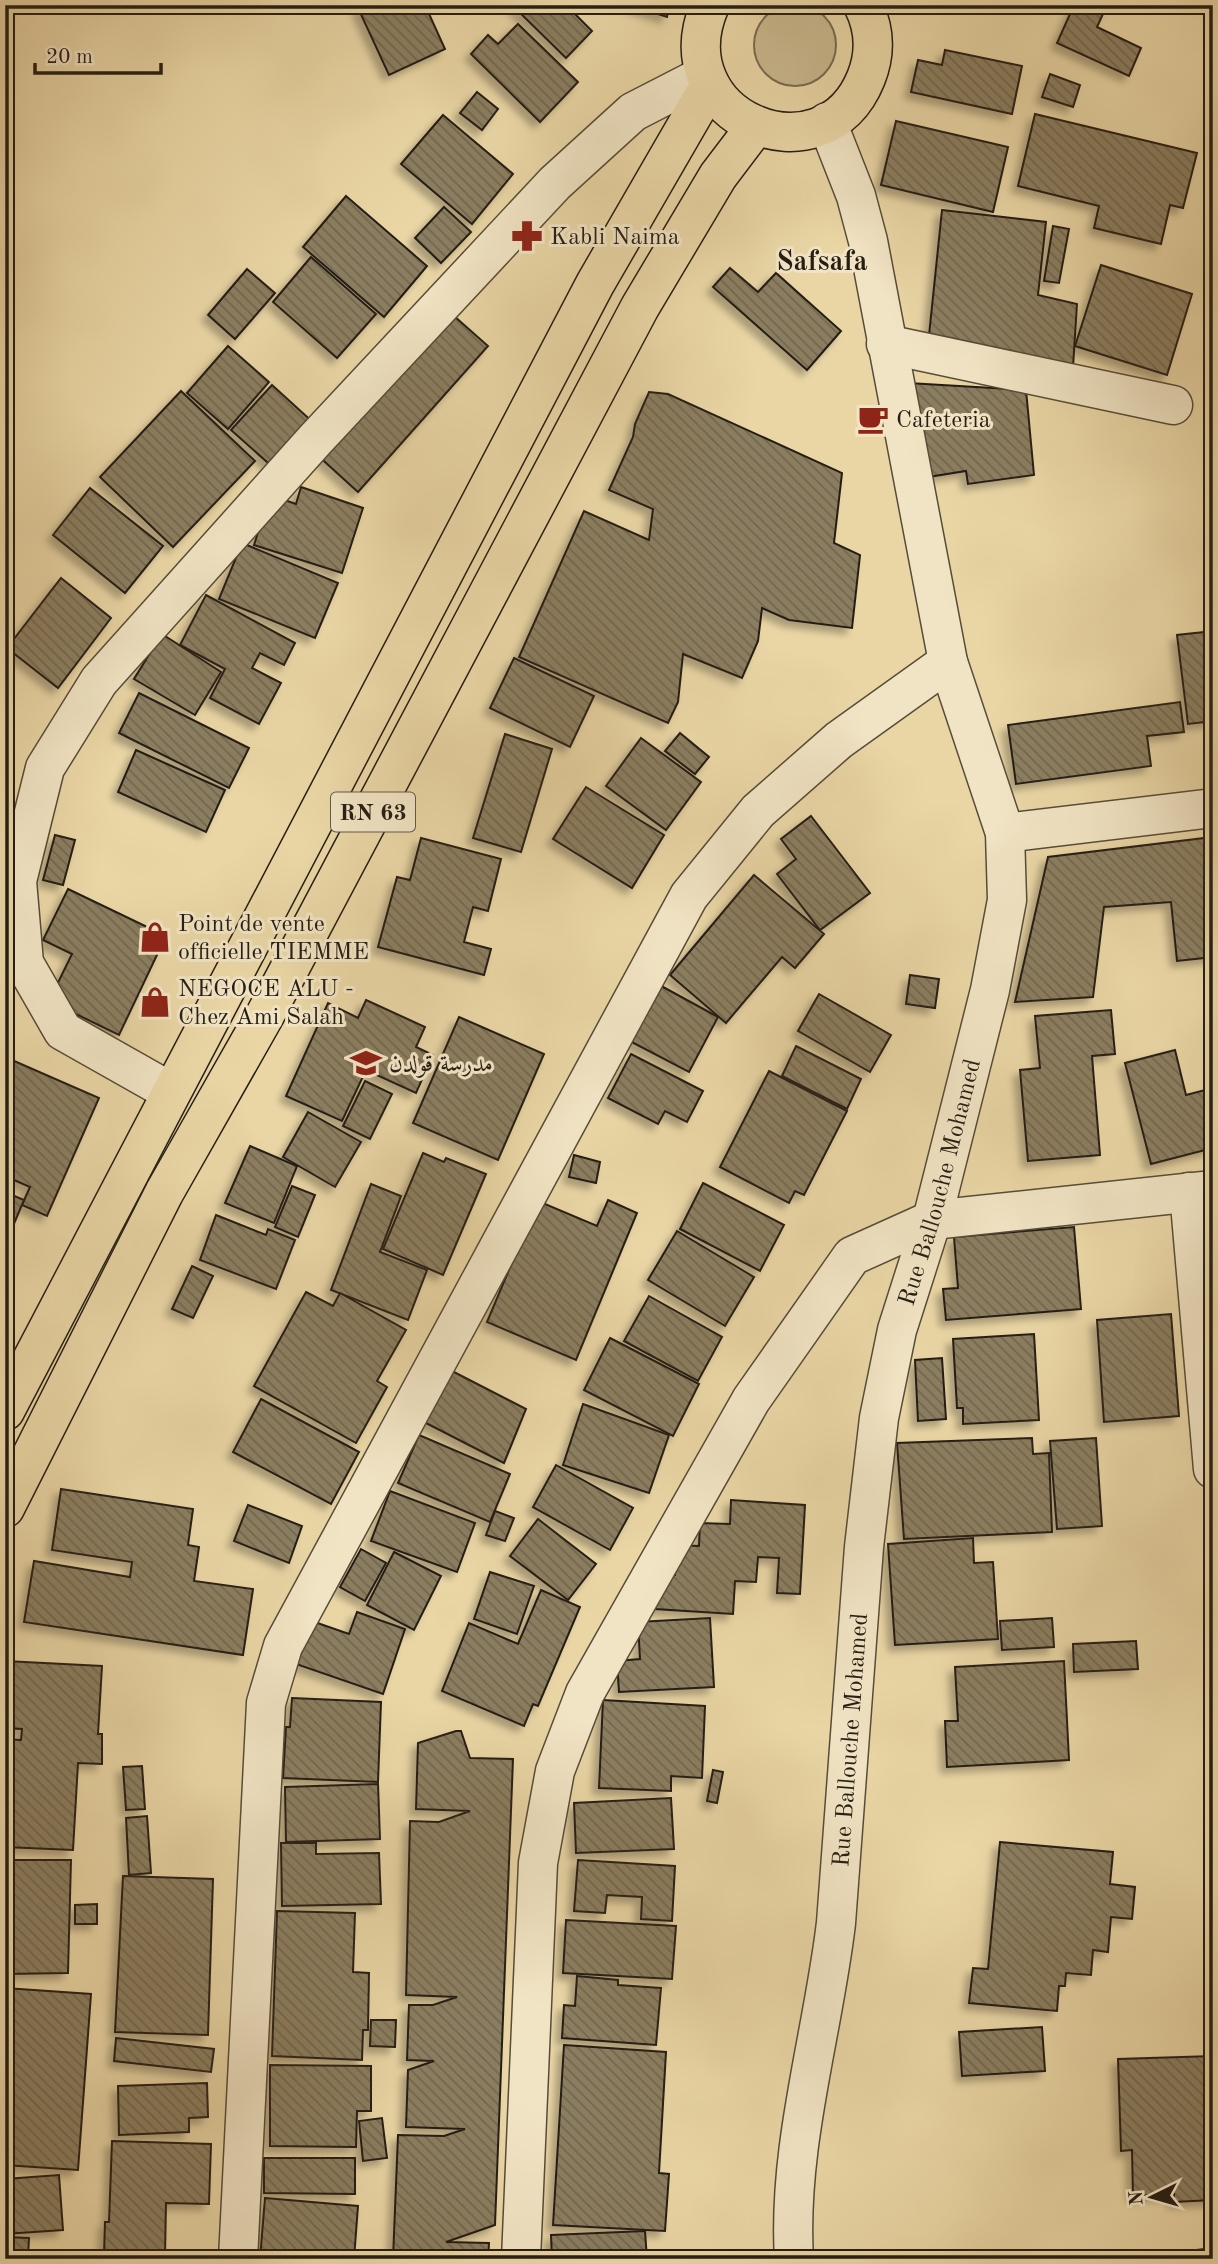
<svg xmlns="http://www.w3.org/2000/svg" width="1218" height="2264" font-family="'Old Standard TT',Amiri,serif">
<style>
.grass{fill:#c9b78d;stroke:#776a51;stroke-width:2}
.building{fill:url(#building-back-hatch);stroke:#251e15;stroke-width:2;filter:url(#shadow)}
.lines{fill:none;stroke-linecap:round;stroke-linejoin:round}
.minor-casing{stroke:#564c39;stroke-width:41}
.major-casing{stroke:#251e15;stroke-width:41}
.minor{stroke:#f1e4c4;stroke-width:38}
.major{stroke:#ead6a5;stroke-width:38}
.labels{text-anchor:middle;stroke-width:6;stroke-linejoin:round;paint-order:stroke}
.shield{fill:#f1e4c4;stroke:#62594a;stroke-width:2}
.shield-label{font-size:23px;font-weight:bold;fill:#251e15}
.poi-label{font-size:24px;fill:#251e15;stroke:#f1e4c4;text-anchor:start}
.street-label{font-size:24px;fill:#251e15;stroke:#f1e4c4}
.quarter-label{font-size:28px;font-weight:bold;fill:#251e15;stroke:#f1e4c4}
</style>
<defs>
<pattern id="building-back-hatch" width="6" height="6" patternUnits="userSpaceOnUse" patternTransform="scale(1.75)"><rect width="6" height="6" fill="#8b7e60"/><path d="M-1 5l2 2M0 0l6 6M5-1l2 2" fill="none" stroke="#71674e"/></pattern>
<filter id="shadow"><feDropShadow dx="-6" dy="6" stdDeviation="3.5" flood-color="#0004"/></filter>
</defs>
<rect width="100%" height="100%" fill="#ead6a5"/>
<filter id="stains"><feTurbulence type="fractalNoise" baseFrequency=".00286" numOctaves="4"/><feColorMatrix values="0 0 0 0 .2 0 0 0 0 .09 0 0 0 0 .02 0 0 0 .5 -.17"/></filter>
<radialGradient id="worn" r=".72"><stop offset=".6" stop-color="#630" stop-opacity="0"/><stop offset="1" stop-color="#630" stop-opacity=".3"/></radialGradient>
<circle class="grass" cx="795" cy="45" r="41"/>
<g class="building">
<path d="M364 5H425L445 49 389 75 358 8Z"/>
<path d="M566 5 592 31 566 58 513 6Z"/>
<path d="M630 5H669L667 17Z"/>
<path d="M1074 5H1107L1097 27 1141 48 1129 76 1057 43Z"/>
<path d="M518 24 578 82 540 122 471 54 488 35 498 44Z"/>
<path d="M945 50 1022 66 1012 114 911 92 918 60 942 65Z"/>
<path d="M1050 74 1080 85 1073 107 1042 97Z"/>
<path d="M477 92 498 109 482 130 460 113Z"/>
<path d="M1035 114 1197 153 1183 208 1170 205 1161 244 1094 228 1099 206 1018 186Z"/>
<path d="M443 115 513 174 472 224 401 164Z"/>
<path d="M896 121 1008 147 993 212 881 185Z"/>
<path d="M346 196 427 266 384 317 303 247Z"/>
<path d="M444 207 471 232 441 263 415 238Z"/>
<path d="M942 210 1046 222 1038 295 1077 304 1073 367 928 345Z"/>
<path d="M1053 226 1069 229 1059 283 1044 281Z"/>
<path d="M311 257 376 314 337 358 273 302Z"/>
<path d="M1101 265 1192 294 1167 375 1075 346Z"/>
<path d="M730 268 758 292 776 273 841 331 807 370 713 287Z"/>
<path d="M247 269 275 293 235 339 208 315Z"/>
<path d="M445 308 488 346 358 492 315 453Z"/>
<path d="M228 346 269 382 228 429 187 393Z"/>
<path d="M908 383 1026 390 1034 475 968 484 966 471 922 478Z"/>
<path d="M272 385 316 425 276 470 231 430Z"/>
<path d="M181 391 255 461 173 547 100 477Z"/>
<path d="M649 392 668 394 842 473 834 543 860 555 852 628 789 620 762 608 758 641 742 678 683 654 678 702 668 723 519 657 584 511 649 540 653 509 609 490 633 437 635 424Z"/>
<path d="M301 487 363 508 342 573 254 545 270 495 296 504Z"/>
<path d="M90 488 163 546 125 593 53 535Z"/>
<path d="M242 543 338 583 315 638 219 599Z"/>
<path d="M61 578 111 618 58 688 7 648Z"/>
<path d="M206 595 295 643 284 665 260 653 252 668 281 683 259 724 210 698 225 669 180 645Z"/>
<path d="M1213 631V721L1188 724 1177 635Z"/>
<path d="M162 634 221 672 195 715 134 679Z"/>
<path d="M514 658 594 696 570 747 490 708Z"/>
<path d="M139 693 249 748 229 788 119 733Z"/>
<path d="M1180 702 1184 732 1147 736 1151 766 1016 784 1008 725Z"/>
<path d="M680 733 709 757 695 774 665 751Z"/>
<path d="M505 734 552 749 521 852 473 838Z"/>
<path d="M641 738 701 782 666 830 606 786Z"/>
<path d="M136 750 225 790 206 832 118 792Z"/>
<path d="M586 787 664 835 632 888 553 839Z"/>
<path d="M811 816 870 893 820 930 777 874 796 859 781 839Z"/>
<path d="M55 835 75 840 63 885 43 880Z"/>
<path d="M1213 837V957L1177 961 1171 902 1104 907 1093 997 1015 1002 1048 857Z"/>
<path d="M421 838 501 859 488 911 473 907 464 942 491 949 484 975 378 947 397 877 410 880Z"/>
<path d="M754 875 824 934 795 968 782 957 726 1023 670 975Z"/>
<path d="M68 889 166 936 119 1035 49 1001 72 954 43 940Z"/>
<path d="M910 975 939 979 935 1008 906 1004Z"/>
<path d="M654 982 718 1017 689 1072 624 1038Z"/>
<path d="M819 994 891 1035 870 1072 798 1031Z"/>
<path d="M366 1000 425 1027 416 1047 433 1055 416 1093 366 1070 342 1121 286 1096 328 1003 358 1018Z"/>
<path d="M1111 1010 1115 1054 1092 1056 1100 1155 1028 1161 1020 1070 1040 1068 1035 1016Z"/>
<path d="M459 1017 544 1054 498 1160 413 1123Z"/>
<path d="M796 1046 861 1079 847 1109 782 1076Z"/>
<path d="M1175 1050 1186 1095 1213 1088V1148L1151 1164 1125 1063Z"/>
<path d="M631 1054 703 1091 687 1122 665 1111 658 1124 608 1098Z"/>
<path d="M5 1057 99 1098 47 1216 22 1205 30 1187 5 1176Z"/>
<path d="M769 1071 847 1111 804 1195 795 1191 789 1203 720 1167Z"/>
<path d="M365 1081 392 1094 370 1139 343 1126Z"/>
<path d="M308 1112 361 1142 335 1187 283 1157Z"/>
<path d="M250 1146 297 1166 274 1223 225 1203Z"/>
<path d="M423 1153 444 1162 446 1158 486 1174 443 1275 383 1249Z"/>
<path d="M574 1155 600 1162 596 1183 569 1177Z"/>
<path d="M703 1183 784 1225 760 1271 680 1229Z"/>
<path d="M371 1184 401 1196 380 1252 427 1270 408 1320 331 1290Z"/>
<path d="M292 1186 315 1195 298 1237 275 1227Z"/>
<path d="M5 1192 24 1200 5 1245Z"/>
<path d="M608 1200 637 1213 576 1360 487 1322 538 1201 597 1226Z"/>
<path d="M216 1215 266 1235 268 1229 295 1240 276 1289 200 1260Z"/>
<path d="M1074 1227 1081 1309 946 1320 943 1289 958 1288 954 1237Z"/>
<path d="M677 1231 754 1277 725 1326 648 1280Z"/>
<path d="M192 1266 213 1276 193 1318 172 1309Z"/>
<path d="M306 1292 333 1306 340 1293 406 1330 377 1381 387 1387 356 1443 254 1386Z"/>
<path d="M649 1296 722 1337 698 1381 624 1341Z"/>
<path d="M1171 1314 1179 1416 1104 1422 1097 1320Z"/>
<path d="M1034 1334 1039 1420 963 1424V1408H957L953 1339Z"/>
<path d="M610 1338 699 1384 673 1436 584 1390Z"/>
<path d="M942 1358 946 1419 918 1421 915 1360Z"/>
<path d="M450 1370 526 1409 504 1463 424 1422Z"/>
<path d="M261 1399 359 1452 331 1504 233 1452Z"/>
<path d="M583 1404 669 1435 649 1493 563 1465Z"/>
<path d="M419 1435 510 1474 490 1522 398 1483Z"/>
<path d="M1032 1438 1033 1454 1049 1453 1052 1532 904 1539 897 1443Z"/>
<path d="M1096 1438 1102 1526 1057 1529 1050 1441Z"/>
<path d="M556 1465 633 1508 610 1550 533 1507Z"/>
<path d="M61 1489 193 1509 188 1545 199 1547 194 1581 253 1589 243 1655 24 1622 34 1561 130 1577 132 1562 52 1550Z"/>
<path d="M390 1491 475 1523 457 1572 371 1541Z"/>
<path d="M731 1500 805 1505 800 1594 777 1593 779 1558 758 1557 756 1582 735 1581 733 1614 655 1609 658 1574 675 1575 676 1545 699 1546 700 1523 730 1524Z"/>
<path d="M248 1505 302 1526 289 1563 234 1541Z"/>
<path d="M495 1511 514 1518 505 1541 486 1535Z"/>
<path d="M538 1519 596 1564 568 1600 510 1556Z"/>
<path d="M973 1538 974 1563 993 1562 998 1639 895 1645 888 1544Z"/>
<path d="M361 1549 386 1563 365 1601 340 1587Z"/>
<path d="M394 1552 441 1576 414 1630 367 1605Z"/>
<path d="M490 1572 534 1586 517 1634 474 1619Z"/>
<path d="M541 1590 580 1607 538 1706 533 1704 524 1726 442 1691 469 1623 518 1644Z"/>
<path d="M357 1612 405 1629 383 1694 293 1663 309 1620 349 1634Z"/>
<path d="M710 1618 714 1687 619 1692 617 1661 640 1659 638 1622Z"/>
<path d="M1052 1618 1054 1647 1002 1650 1000 1621Z"/>
<path d="M1136 1641 1138 1669 1074 1672 1073 1644Z"/>
<path d="M5 1661 102 1666 98 1734H102V1764L78 1763 73 1850 5 1847V1739L21 1740 22 1729 5 1728Z"/>
<path d="M1064 1661 1069 1760 947 1767 945 1721H958L955 1667Z"/>
<path d="M292 1698 381 1702 378 1782 283 1778 286 1727H290Z"/>
<path d="M603 1700 705 1706 702 1778 671 1776V1791L599 1788Z"/>
<path d="M456 1731H461L470 1758 513 1759 495 2225 446 2242 489 2243 488 2259H393L398 2135 444 2136 465 2129 406 2127 408 2070 434 2061 407 2060 409 2005H433L457 1997 406 1995 410 1821 439 1822 470 1811 416 1809 418 1743Z"/>
<path d="M142 1766 145 1809 126 1810 123 1767Z"/>
<path d="M713 1770 723 1772 717 1803 707 1801Z"/>
<path d="M378 1784 380 1839 286 1842 285 1787Z"/>
<path d="M671 1798 674 1849 576 1853 574 1803Z"/>
<path d="M147 1816 151 1873 129 1875 126 1818Z"/>
<path d="M1000 1842 1113 1852 1110 1884 1135 1887 1132 1919 1111 1917 1108 1952 1093 1950 1091 1975 1066 1973 1065 1986H1059L1057 2011 969 2003 973 1968 988 1969Z"/>
<path d="M281 1843H316V1854L379 1853 381 1904 282 1906Z"/>
<path d="M5 1860H71L68 1973 5 1974Z"/>
<path d="M578 1860 675 1866 672 1921 641 1919 642 1897 607 1895 605 1913 574 1911Z"/>
<path d="M123 1876 213 1879 208 2035 115 2032Z"/>
<path d="M97 1904V1924H75V1905Z"/>
<path d="M277 1911 355 1913 353 1972 369 1973 368 2030H363L362 2060 272 2056Z"/>
<path d="M566 1920 676 1926 672 1979 563 1973Z"/>
<path d="M577 1976 618 1980V1985L661 1988 656 2045 562 2038 564 2005 575 2006Z"/>
<path d="M5 1988 91 1994 78 2170 5 2165Z"/>
<path d="M371 2020H396L395 2047 370 2046Z"/>
<path d="M1042 2027 1045 2071 962 2076 959 2032Z"/>
<path d="M116 2038 214 2049 211 2072 114 2061Z"/>
<path d="M564 2045 666 2052 659 2173 669 2174 665 2231 553 2225Z"/>
<path d="M1213 2056V2200L1174 2202V2194L1133 2196 1132 2150 1121 2151 1118 2059Z"/>
<path d="M270 2065 371 2066V2111H357L356 2147 270 2146Z"/>
<path d="M207 2083 208 2117 189 2118V2132L119 2135 118 2086Z"/>
<path d="M382 2118 387 2158 363 2161 359 2121Z"/>
<path d="M112 2141 211 2144 209 2204 166 2203 165 2256 104 2254 105 2222H109Z"/>
<path d="M264 2158H355V2194L264 2193Z"/>
<path d="M59 2175 63 2230 5 2234V2179Z"/>
<path d="M265 2198 358 2206 354 2259H260Z"/>
<path d="M645 2231 647 2259H552L551 2235Z"/>
<path d="M5 2237 29 2238 28 2259H5Z"/>
<path d="M1213 2248V2259H1158L1157 2255Z"/>
</g>
<g class="lines">
<defs>
<g id="minor">
<path d="M886 344 1173 405"/>
<path d="M1005 833 1213 808"/>
<path d="M171 1092 63 1031 24 963 17 881 45 768 99 681 314 441 555 183 633 112 705 75"/>
<path d="M1189 1192 1213 1469"/>
<path d="M238 2259 266 1703 283 1646 689 896 758 811 839 740 948 662"/>
<path d="M521 2259 538 1863 555 1771 585 1693 751 1400 852 1256 932 1220 1213 1190"/>
<path id="s1" d="M794 2259C787 2146 823 2034 836 1923L864 1547 879 1418 897 1330 932 1220 990 990 1007 900 1005 833 948 662 868 241 856 196 827 122"/>
</g>
<g id="major">
<path d="M710 5C661 118 823 185 866 78 876 53 875 29 863 5"/>
<path d="M5 1411 595 284 710 85"/>
<path d="M5 1508 164 1193 265 1015 640 307 718 176 756 126"/>
</g>
</defs>
<use href="#minor" class="minor-casing"/>
<use href="#major" class="major-casing"/>
<use href="#minor" class="minor"/>
<use href="#major" class="major"/>
</g>
<defs>
<symbol id="pharmacy-bare" viewBox="-9 -9 18 18"><path d="M-2-6h4v4h4v4h-4v4h-4v-4h-4v-4h4Z" fill="#8f2418" stroke="#f1e4c4" stroke-width="2.5" paint-order="stroke"/></symbol>
<symbol id="cafe-bare" viewBox="-9 -9 18 18"><path d="M-5.5-4.5H6V0H3Q3 3.5 0 3.5H-2.5Q-5.5 3.5-5.5 0ZM3-3.2v2h1.7v-2ZM-6 4.5H4V6H-6Z" fill="#8f2418" stroke="#f1e4c4" stroke-width="2.5" paint-order="stroke"/></symbol>
<symbol id="shop-bare" viewBox="-9 -9 18 18"><path d="M-5-2.5h2.3a2.7 3.5 0 0 1 5.4 0H5L5.5 6h-11ZM-1.5-2.5h3a1.5 2.3 0 0 0-3 0Z" fill="#8f2418" stroke="#f1e4c4" stroke-width="2.5" paint-order="stroke"/></symbol>
<symbol id="school-bare" viewBox="-9 -9 18 18"><path d="M0-5L7-2L0 1L-7-2ZM-4 1L0 2.5L4 1V4Q0 6-4 4Z" fill="#8f2418" stroke="#f1e4c4" stroke-width="2.5" paint-order="stroke"/></symbol>
</defs>
<g fill-rule="evenodd">
<use href="#pharmacy-bare" x="505" y="214" width="44" height="44"/>
<use href="#cafe-bare" x="851" y="397" width="44" height="44"/>
<use href="#shop-bare" x="133" y="915" width="44" height="44"/>
<use href="#shop-bare" x="133" y="980" width="44" height="44"/>
<use href="#school-bare" x="344" y="1041" width="44" height="44"/>
</g>
<g class="labels">
<rect class="shield" x="331" y="792.5" width="84" height="39" rx="5"/>
<g class="shield-label">
<text x="373" y="820">RN 63</text>
</g>
<g class="poi-label">
<text x="550" y="244">Kabli Naima</text>
<text x="896" y="427">Cafeteria</text>
<text x="178" y="931">Point de vente<tspan x="178" dy="28">officielle TIEMME</tspan></text>
<text x="178" y="996">NEGOCE ALU -<tspan x="178" dy="28">Chez Ami Salah</tspan></text>
<text x="389" y="1071">مدرسة قولدن</text>
</g>
<g class="street-label">
<text dy="8" stroke="none"><textPath href="#s1" startOffset="1090">Rue Ballouche Mohamed</textPath></text>
<text dy="8" stroke="none"><textPath href="#s1" startOffset="523">Rue Ballouche Mohamed</textPath></text>
</g>
<g class="quarter-label">
<text x="822" y="270">Safsafa</text>
</g>
</g>
<rect width="1218" height="2264" fill="none" stroke="#ead6a5" stroke-width="28"/>
<rect x="7" y="7" width="1204" height="2250" fill="none" stroke="#251e15" stroke-width="3.5"/>
<rect x="14" y="14" width="1190" height="2236" fill="none" stroke="#251e15" stroke-width="2"/>
<g transform="translate(1152 2197) rotate(265)" stroke="#f1e4c4" stroke-width="5" paint-order="stroke">
<path d="M0-5L12 26L0 18L-12 26Z" fill="#251e15"/>
<text y="-10" font-size="19" font-weight="bold" text-anchor="middle" fill="#251e15">N</text>
</g>
<path d="M35 63v10h126v-10" fill="none" stroke="#251e15" stroke-width="3.5"/>
<text x="46" y="63" font-size="21" fill="#251e15" stroke="#f1e4c4" stroke-width="5" paint-order="stroke">20 m</text>
<rect width="100%" height="100%" filter="url(#stains)"/>
<rect width="100%" height="100%" fill="url(#worn)"/>
</svg>
